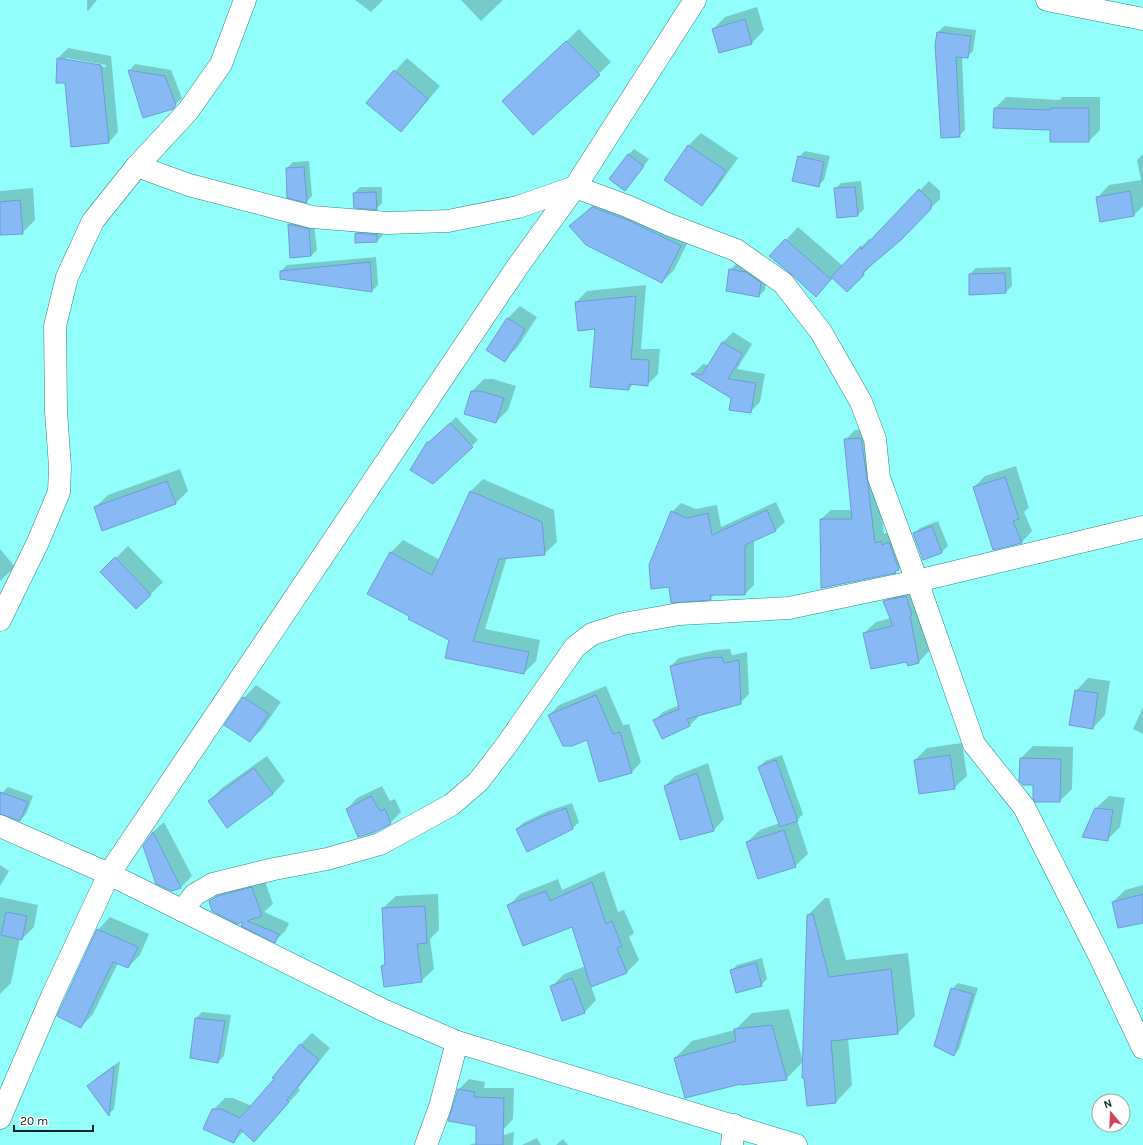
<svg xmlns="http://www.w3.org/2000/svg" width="1143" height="1145" font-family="Karla,sans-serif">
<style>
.shadow{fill:#0003;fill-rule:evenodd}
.building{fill:#87baf5;stroke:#6b9cd5}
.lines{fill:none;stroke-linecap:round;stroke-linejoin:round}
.minor-casing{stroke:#308482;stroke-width:23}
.minor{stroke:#fff;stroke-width:22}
</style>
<rect width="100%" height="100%" fill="#92fefa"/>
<g class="shadow">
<path d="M87 0H97L88 11 87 10Z"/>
<path d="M355 0H383L371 12Z"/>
<path d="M461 0H503L481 21Z"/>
<path d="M757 7 764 30 752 43 713 29 725 17Z"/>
<path d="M944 26 976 30 973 51 967 57 962 56 965 130 959 136 938 32Z"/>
<path d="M579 29 611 62 582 90 503 101Z"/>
<path d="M68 48 111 56 118 132 109 142 65 82 58 58ZM66 58 106 65V67L66 60Z"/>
<path d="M407 58 440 86 413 118 401 130 368 103 395 71Z"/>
<path d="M135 64 171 70 182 98 172 108 143 117 130 70Z"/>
<path d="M1006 97 1060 100 1062 97H1100V130L1089 141 1051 129 995 108Z"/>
<path d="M701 133 738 158 714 192 702 204 689 145Z"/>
<path d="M634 149 649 159 625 190 628 155Z"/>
<path d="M805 151 830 156 824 180 818 186 799 157Z"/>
<path d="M1143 154V206L1134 215 1101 221 1097 198 1109 185 1141 180 1137 160Z"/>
<path d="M309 161 312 196 306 202 287 168 293 162Z"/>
<path d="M861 181 864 209 858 215 835 189 841 183Z"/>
<path d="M929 181 940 191V199L910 229 872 263V265L847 291 833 278 816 296 791 272 771 256 798 227 843 266 870 238V242Z"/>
<path d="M360 187H382V203L376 209 354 193Z"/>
<path d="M33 188 35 220 22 233 0 234V191Z"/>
<path d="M605 195 692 234 674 270 662 282 570 226Z"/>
<path d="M295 218 314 223 317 250 311 256 291 257 289 224Z"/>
<path d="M362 227 383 229V235L377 241 356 233Z"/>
<path d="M376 257 378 285 372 291 281 271 287 265Z"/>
<path d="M736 264 752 266 767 277 765 290 759 296 730 270Z"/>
<path d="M1011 267 1012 286 1006 292 970 274 976 268Z"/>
<path d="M646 285 641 349H660L658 374 647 385 633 384 629 389 596 328 576 302 587 291Z"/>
<path d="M520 306 537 317 517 348 504 360 488 349 508 318Z"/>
<path d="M733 332 752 344 737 369 765 374 760 402 750 412 732 398 693 374 703 364 710 365 723 342Z"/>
<path d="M484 379H493L516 386 508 410 496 422 472 391Z"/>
<path d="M456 417 478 440 433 483 428 443 430 441V443Z"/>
<path d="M870 429 877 475 884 534 891 532 908 559 895 572 822 587 821 519 831 510H852L845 440 855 430Z"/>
<path d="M1016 466 1029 508 1024 512 1032 531 1022 542 974 487 985 476Z"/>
<path d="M180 469 188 491 175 504 95 507 108 495Z"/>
<path d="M483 479 554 510 557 542 544 554 507 557 485 629 540 640 536 661 524 673 450 639 368 593 391 552 403 540 440 560 471 491Z"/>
<path d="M776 502 785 522 776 530 754 540V585L745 594H715L710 599 672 512 681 503 696 509 717 505 721 527Z"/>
<path d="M938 521 948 546 942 552 914 534 920 528Z"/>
<path d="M128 546 163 582 150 595 102 572Z"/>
<path d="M0 549 15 567 0 581Z"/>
<path d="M917 585 930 650 919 662 909 665 907 661 864 633 876 622 891 618 884 601 896 590Z"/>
<path d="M730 649 732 655 747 652 749 694 740 703 697 715 698 717 690 725 654 721 663 712 679 705 671 666 679 658 716 650Z"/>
<path d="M1088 678 1110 681 1105 715 1093 728 1076 691Z"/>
<path d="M256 685 281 702 262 729 250 741 244 698Z"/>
<path d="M606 686 623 725 629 724 641 762 632 772 600 781 587 738 549 715 559 705Z"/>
<path d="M1143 707V734L1133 729Z"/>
<path d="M962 743 967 776 954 788 915 760 927 748Z"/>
<path d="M1033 746 1073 747 1072 789 1060 801 1034 784 1021 758Z"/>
<path d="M782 755 803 814 797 820 808 854 795 866 747 842 760 830 780 823 759 767 765 761Z"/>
<path d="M267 756 285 781 273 794 209 801 222 788Z"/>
<path d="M708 763 724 819 714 830 680 839 665 786 675 776Z"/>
<path d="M382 786 390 801 395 799 401 812 390 823 347 809 357 798Z"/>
<path d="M8 787 33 796 26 814 20 820 0 814V798L2 793Z"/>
<path d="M1109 796 1125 798 1120 827 1108 839 1096 808Z"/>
<path d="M572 803 579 822 573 828 527 851 517 829 523 823 548 811Z"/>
<path d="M164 822 192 876 181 887 172 890 144 847 153 832Z"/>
<path d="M0 865 9 871 0 886Z"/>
<path d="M604 871 618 912 624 910 634 933 629 937 639 960 627 972 591 986 596 1000 584 1013 551 987 564 974 586 966 573 926 508 906 520 894 558 879 562 890Z"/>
<path d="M263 876 273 904 264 912 289 923 286 930 275 941 245 921 211 901 222 889Z"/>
<path d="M1143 885V922L1113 902 1125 890Z"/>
<path d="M438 894 439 930 430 939 434 969 421 981 382 966 386 962 383 908 396 896Z"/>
<path d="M0 897 38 905 34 927 22 939 20 938 11 983 0 994Z"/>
<path d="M825 898H829L846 960 908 953 915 1016 898 1033 848 1038 852 1085 836 1102 808 915Z"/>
<path d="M110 917 149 934 140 955 128 967 118 963 93 1014 81 1027 98 930Z"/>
<path d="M762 958 767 979 761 985 731 971 737 965Z"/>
<path d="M958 983 978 988 959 1049 954 1055 952 989Z"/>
<path d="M789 1009 803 1062 786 1079 675 1058 692 1041 735 1030 752 1013Z"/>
<path d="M202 1012 231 1015 224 1056 218 1062 196 1018Z"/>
<path d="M312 1033 330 1048 298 1088 300 1090 266 1129 244 1131 233 1142 213 1110 225 1098H233L252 1106 276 1079 300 1045Z"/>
<path d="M120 1061 114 1109 109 1114 88 1086 94 1080Z"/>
<path d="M469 1079 485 1082 484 1088H514L513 1119 503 1130 458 1090Z"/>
<path d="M514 1132 513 1145H469Z"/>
<path d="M537 1138 541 1145H522Z"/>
<path d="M563 1139 568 1145H556Z"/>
</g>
<g class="building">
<path d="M745 19 752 44 719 53 712 29Z"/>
<path d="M937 32 971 36 968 58 956 57 960 137 941 138 935 45Z"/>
<path d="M566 41 600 75 533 135 502 101Z"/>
<path d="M57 58 101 65 109 143 71 147 65 83H56Z"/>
<path d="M128 70 165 76 176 105 173 109 143 118Z"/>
<path d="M394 70 428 99 401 132 366 103Z"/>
<path d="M994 108 1050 110V108H1089V142H1050V130L993 128Z"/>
<path d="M688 145 726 171 702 206 664 180Z"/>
<path d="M628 154 644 166 625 191 609 179Z"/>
<path d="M798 156 824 162 819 187 792 181Z"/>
<path d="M304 167 307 203 287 198 286 168Z"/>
<path d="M855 187 858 216 837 218 834 188Z"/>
<path d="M919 189 931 201V209L901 240 863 272 864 275 847 292 831 277 861 246V250Z"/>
<path d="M1130 191 1134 216 1100 222 1096 197Z"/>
<path d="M376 192 377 210 354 208 353 193Z"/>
<path d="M20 200 23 234 0 235V202Z"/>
<path d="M592 207 630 221 681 246 662 283 586 245 569 226Z"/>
<path d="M288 224 309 229 311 256 290 258Z"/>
<path d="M355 233 377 235V242L355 243Z"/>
<path d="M785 239 831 279 816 297 790 273 769 256Z"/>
<path d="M370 262 372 292 280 279V271Z"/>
<path d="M729 269 746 272 761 283 759 297 726 291Z"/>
<path d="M1005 273 1006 293 969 295V274Z"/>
<path d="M636 296 631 359 649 360 648 386 629 384V390L590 387 595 329 578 331 575 302Z"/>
<path d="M507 318 525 329 505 362 486 350Z"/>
<path d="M722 342 743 354 728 379 756 383 751 413 729 410 731 398 691 374 692 373 702 375Z"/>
<path d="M471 391H480L504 398 496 423 464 414Z"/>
<path d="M450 423 473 447 433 484 410 470 427 442H429Z"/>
<path d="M861 438 868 485 875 543 881 541 882 545 889 542 899 570 895 571 896 573 821 588 820 519H852L844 439Z"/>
<path d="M1005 477 1019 519 1013 521 1022 543 993 550 973 487Z"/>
<path d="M167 481 176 504 102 531 94 507Z"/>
<path d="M470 491 542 522 545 555 499 559 473 641 529 652 524 674 445 658 449 640 408 619 409 616 367 594 390 552 432 575Z"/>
<path d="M767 510 776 531 745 545V595H710L711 600 671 603 669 587 651 589 649 565 671 511 687 518 708 513 712 535Z"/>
<path d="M932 526 942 553 923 560 913 533Z"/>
<path d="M115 557 151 595 136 609 100 572Z"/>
<path d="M906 596 912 615 910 616 919 663 908 666 906 662 871 669 863 633 893 626 883 601Z"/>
<path d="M722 657 724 663 739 660 741 704 687 719 690 726 662 739 653 720 679 709 670 666 706 658Z"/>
<path d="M1075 690 1098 693 1093 729 1069 725Z"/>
<path d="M596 695 613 734 620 732 632 773 599 782 587 740 572 746H563L548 715Z"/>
<path d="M243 697 269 714 250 742 224 725Z"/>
<path d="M950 755 955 789 919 794 914 760Z"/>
<path d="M1020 758 1061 759 1060 802H1035L1033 798V785H1023L1019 781Z"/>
<path d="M776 760 798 821 780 827 758 767Z"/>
<path d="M254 768 273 794 227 828 208 801Z"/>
<path d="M697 773 714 831 680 840 664 786Z"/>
<path d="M0 792 28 802 20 821 0 814Z"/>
<path d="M371 796 380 811 385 809 391 824 375 832 358 837 346 809Z"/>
<path d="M566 808 573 829 527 852 516 829 541 817Z"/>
<path d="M1095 808 1113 810 1108 841 1082 837Z"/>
<path d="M784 830 796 867 758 879 746 842Z"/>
<path d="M153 832 181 888 172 891 156 884 143 846Z"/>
<path d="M592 882 606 924 612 921 622 946 617 948 627 973 591 987 572 927 523 946 507 905 546 891 550 901Z"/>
<path d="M252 887 262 916 247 921 279 934 275 943 241 926 243 922 237 924 212 911 209 901 218 896Z"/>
<path d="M1143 894V923L1118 928 1112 902Z"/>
<path d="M425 906 427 943 417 944 422 982 384 987 381 966 385 965 382 908Z"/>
<path d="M6 912 27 916 22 940 1 935Z"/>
<path d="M813 914 829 977 891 969 898 1034 831 1041 836 1103 807 1106 804 1078H802L807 915Z"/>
<path d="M97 929 138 947 128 968 113 962 81 1028 57 1016Z"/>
<path d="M756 963 762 986 736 993 730 970Z"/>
<path d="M572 978 585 1013 562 1021 550 986Z"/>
<path d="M951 988 973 994 954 1056 934 1046Z"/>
<path d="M195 1018 225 1021 218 1063 190 1058Z"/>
<path d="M772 1025 787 1080 741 1085V1084L685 1098 674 1058 736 1041 734 1029Z"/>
<path d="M300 1044 319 1060 287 1100 289 1102 254 1142 240 1129 234 1143 203 1129 212 1109H221L240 1118 274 1079 272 1078Z"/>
<path d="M114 1066 109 1116 87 1086Z"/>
<path d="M458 1089 475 1092 474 1097 504 1098 503 1145H476V1126L448 1121Z"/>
</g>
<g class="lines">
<defs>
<g id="minor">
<path d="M1047 0 1143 19"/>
<path d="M137 166 189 185 312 217 388 223 448 221 518 207 575 187 627 206 670 225 736 250 783 283 821 332 861 402 875 439 879 478 917 581 974 744 1024 807 1102 961 1143 1048"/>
<path d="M0 620 38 542 59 492 60 467 56 411 55 326 67 277 93 221 137 166 188 111 221 64 245 0"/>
<path d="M0 826 109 874 383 1010 457 1042 796 1145"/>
<path d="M183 911 194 895 213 884 274 869 327 859 380 844 451 805 478 782 505 747 575 647 592 634 623 624 679 614 789 608 917 581 1143 527"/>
<path d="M0 1118 53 994 109 874 518 266 575 187 695 0"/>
<path d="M426 1145 440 1107 457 1042"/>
<path d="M732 1145 734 1125"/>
</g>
</defs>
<use href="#minor" class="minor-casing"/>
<use href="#minor" class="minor"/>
</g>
<g transform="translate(1111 1113) rotate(341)"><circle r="19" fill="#ffffff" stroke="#99a8a7"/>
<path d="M0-3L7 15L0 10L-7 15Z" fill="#d34360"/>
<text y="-6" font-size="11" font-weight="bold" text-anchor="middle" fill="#012524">N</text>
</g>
<path d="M14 1125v6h79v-6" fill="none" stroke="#012524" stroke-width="2"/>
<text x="20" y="1125" font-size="12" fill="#012524" stroke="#ffffff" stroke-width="3" paint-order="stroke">20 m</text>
</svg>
